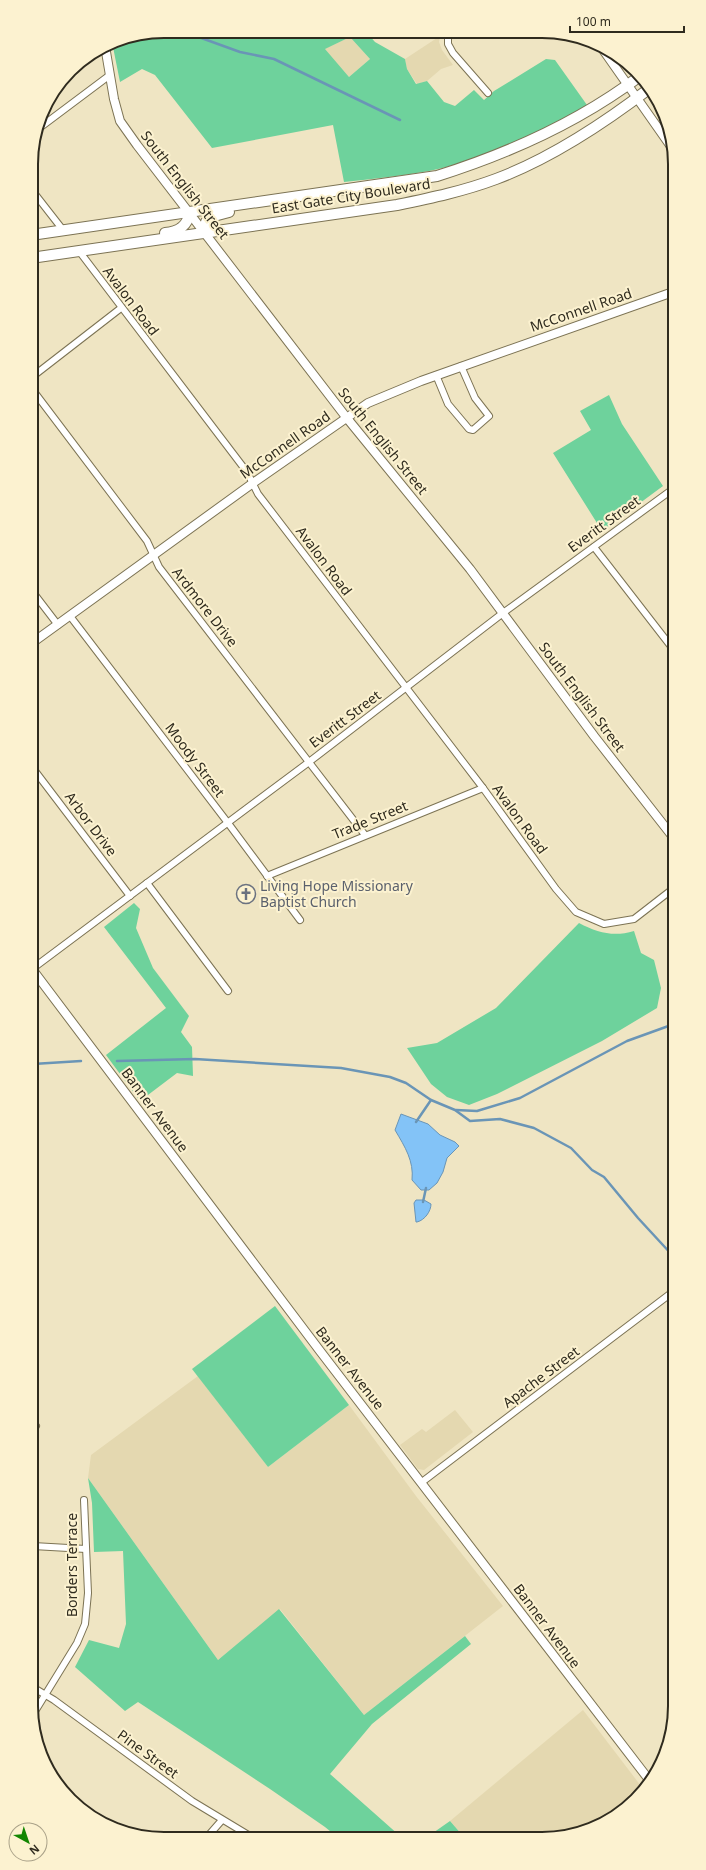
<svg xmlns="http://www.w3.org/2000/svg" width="706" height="1870" font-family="'Noto Sans',sans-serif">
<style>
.built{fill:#e4d8b0}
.green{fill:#6ed29c;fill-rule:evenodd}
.water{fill:#83c3f7;stroke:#6a95b6}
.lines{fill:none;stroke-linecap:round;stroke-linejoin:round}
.stream{stroke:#6a95b6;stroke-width:2.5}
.minor-casing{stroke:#7c7354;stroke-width:8}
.tertiary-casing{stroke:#7c7354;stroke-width:10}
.primary-casing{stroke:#7c7354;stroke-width:12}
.minor{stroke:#fff;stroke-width:6}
.tertiary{stroke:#fff;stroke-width:8}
.primary{stroke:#fff;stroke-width:10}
.labels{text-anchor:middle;stroke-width:4;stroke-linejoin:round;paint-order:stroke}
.street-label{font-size:14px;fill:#2f2b1e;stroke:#fcf2d0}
.worship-label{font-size:14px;fill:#5b616d;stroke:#fcf2d0;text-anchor:start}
.rim{fill:none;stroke:#2f2b1e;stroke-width:2}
</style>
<rect width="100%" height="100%" fill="#efe5c3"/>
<g class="built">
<path d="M440 36 439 42 442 50 453 65 441 69 427 81 417 84 407 69 405 59Z"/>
<path d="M350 37 370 59 349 77 324 49Z"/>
<path d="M198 1376 268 1467 349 1405 416 1496 503 1606 364 1715 280 1609 218 1660 88 1478 91 1455Z"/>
<path d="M455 1410 473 1432 424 1470 418 1469 400 1445 422 1429 426 1432Z"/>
<path d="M583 1710 644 1790 642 1794 609 1821 568 1836H463L450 1821Z"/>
</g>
<g class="green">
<path d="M164 31 366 32 375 42 405 59 407 69 416 84 427 81 444 102 455 106 474 90 484 100 494 91 546 59 555 60 587 105C540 134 483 160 429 171 401 176 372 179 344 182L333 125 212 148 155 75 142 69 120 82 112 42ZM350 37 370 59 349 77 325 49Z"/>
<path d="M609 395 622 424 663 486 602 531 553 453 591 430 580 411Z"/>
<path d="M134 903 140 909 136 928 153 968 189 1016 181 1032 192 1047 193 1076 177 1073 140 1101 106 1055 166 1008 104 927Z"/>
<path d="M579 923C598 933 614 937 634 931L641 953 654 960 661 988 657 1008 602 1041 497 1094 469 1105 447 1097 431 1084 407 1048 437 1043 496 1008Z"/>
<path d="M275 1306 349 1405 268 1467 192 1369Z"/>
<path d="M88 1478 218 1660 279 1609 364 1715 465 1636 471 1644 372 1724 330 1774 400 1836 430 1835 450 1821 463 1836H336L325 1827 270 1789 138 1702 125 1711 75 1667 89 1640 119 1648 126 1624 123 1551 94 1552 92 1503Z"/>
</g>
<g class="water">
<path d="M401 1114 428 1124 440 1135 455 1142 459 1146 447 1158 443 1172 437 1183 429 1190H421L412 1180C414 1161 405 1147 395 1130Z"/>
<path d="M416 1200H424L431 1204C431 1211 425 1220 417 1222H416L414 1203Z"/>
</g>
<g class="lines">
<g class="stream">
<path d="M182 31 240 52 274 59 400 120"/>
<path d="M117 1061 195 1059 341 1068 390 1077 406 1083 431 1100 455 1110 470 1121 500 1119 534 1128 571 1148 592 1170 604 1177 638 1218 674 1257"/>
<path d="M33 1064 81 1061"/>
<path d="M456 1110 477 1111 520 1098 627 1041 674 1024"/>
<path d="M416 1122 431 1100"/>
<path d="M423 1202 426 1188"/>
</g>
<defs>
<g id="minor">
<path d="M451 33 448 38V44L453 53 488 93"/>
<path d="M38 129 110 75"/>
<path d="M31 189 63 230"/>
<path d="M79 251 247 472 258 494 483 788 556 889 576 912 604 924 634 919 674 888"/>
<path d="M436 375 448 404 469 429 473 430 489 416 475 398 461 366"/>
<path d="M32 377 121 308"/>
<path d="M32 389 147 541 159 567 365 835"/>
<path d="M594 547 673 649"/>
<path d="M32 591 58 625"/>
<path d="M70 616 228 823 300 920"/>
<path d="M32 767 130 896"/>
<path d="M267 876 483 788"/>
<path d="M147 883 228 991"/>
<path d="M32 969 309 762 503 613 673 489"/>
<path d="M33 1424 36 1426"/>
<path d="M422 1482 674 1291"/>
<path d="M33 1546 86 1549"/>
<path d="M34 1688 54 1700 192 1801 250 1836"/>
<path d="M34 1713 77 1643 85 1624 88 1593 84 1500"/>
<path d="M208 1836 222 1820"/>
</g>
<g id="tertiary">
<path d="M599 44 672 148"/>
<path d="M105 46 114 99 120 121 137 145 346 417 470 569 594 736 673 837"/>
<path d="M32 643 253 483 368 403 421 381 673 292"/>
<path d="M32 969 320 1351 650 1781"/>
</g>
<g id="primary">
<path d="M165 233C177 232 189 226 189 212"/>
<path d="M205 233 206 222 214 216 229 212"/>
<path d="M31 235 437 176C510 153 579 122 640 76"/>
<path d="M31 258 397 205C431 198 464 191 496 179 552 158 603 124 650 88"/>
</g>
</defs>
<use href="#minor" class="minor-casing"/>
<use href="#tertiary" class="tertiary-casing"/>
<use href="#primary" class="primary-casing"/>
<use href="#minor" class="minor"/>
<use href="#tertiary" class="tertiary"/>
<use href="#primary" class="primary"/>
</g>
<defs>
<symbol id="church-ring" viewBox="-11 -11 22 22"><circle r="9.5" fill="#fcf2d0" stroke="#6b7280" stroke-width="1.5"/><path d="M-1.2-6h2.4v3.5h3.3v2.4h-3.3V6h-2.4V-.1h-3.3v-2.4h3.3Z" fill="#6b7280"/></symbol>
</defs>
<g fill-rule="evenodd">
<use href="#church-ring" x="235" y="883" width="22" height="22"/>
</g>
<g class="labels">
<g class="street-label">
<text transform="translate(185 185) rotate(52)" y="5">South English Street</text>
<text transform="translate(351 196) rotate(-9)" y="5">East Gate City Boulevard</text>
<text transform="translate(131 301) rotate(53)" y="5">Avalon Road</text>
<text transform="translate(581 310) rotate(-19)" y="5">McConnell Road</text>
<text transform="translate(383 441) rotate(51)" y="5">South English Street</text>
<text transform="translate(285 445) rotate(-35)" y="5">McConnell Road</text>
<text transform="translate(604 524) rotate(-36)" y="5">Everitt Street</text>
<text transform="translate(324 561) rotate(53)" y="5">Avalon Road</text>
<text transform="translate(205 607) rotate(52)" y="5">Ardmore Drive</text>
<text transform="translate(582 697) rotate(53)" y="5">South English Street</text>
<text transform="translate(345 719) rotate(-37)" y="5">Everitt Street</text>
<text transform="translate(195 760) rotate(53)" y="5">Moody Street</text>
<text transform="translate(520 819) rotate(54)" y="5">Avalon Road</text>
<text transform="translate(370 820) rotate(-22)" y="5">Trade Street</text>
<text transform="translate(91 824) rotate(53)" y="5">Arbor Drive</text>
<text transform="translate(155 1110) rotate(53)" y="5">Banner Avenue</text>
<text transform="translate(350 1368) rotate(52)" y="5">Banner Avenue</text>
<text transform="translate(541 1377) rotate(-37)" y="5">Apache Street</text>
<text transform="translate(72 1565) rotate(-90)" y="5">Borders Terrace</text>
<text transform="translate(547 1626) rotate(53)" y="5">Banner Avenue</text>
<text transform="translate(148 1754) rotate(36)" y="5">Pine Street</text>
</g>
<g class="worship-label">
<text x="260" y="891">Living Hope Missionary<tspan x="260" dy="16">Baptist Church</tspan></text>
</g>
</g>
<path d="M0 0H706V1870H0ZM164 38H542A126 126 0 0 1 668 164V1706A126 126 0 0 1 542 1832H164A126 126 0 0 1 38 1706V164A126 126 0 0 1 164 38Z" fill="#fcf2d0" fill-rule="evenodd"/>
<path class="rim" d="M164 38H542A126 126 0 0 1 668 164V1706A126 126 0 0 1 542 1832H164A126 126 0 0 1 38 1706V164A126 126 0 0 1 164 38Z"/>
<g transform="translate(28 1842) rotate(140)"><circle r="19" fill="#fcf2d0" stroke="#aaa289"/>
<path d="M0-3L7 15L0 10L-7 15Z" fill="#128601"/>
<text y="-6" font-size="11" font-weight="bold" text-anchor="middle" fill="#2f2b1e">N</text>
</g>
<path d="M570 26v6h114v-6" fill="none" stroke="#2f2b1e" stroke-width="2"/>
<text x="576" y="26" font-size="12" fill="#2f2b1e" stroke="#fcf2d0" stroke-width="3" paint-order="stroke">100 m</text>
</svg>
